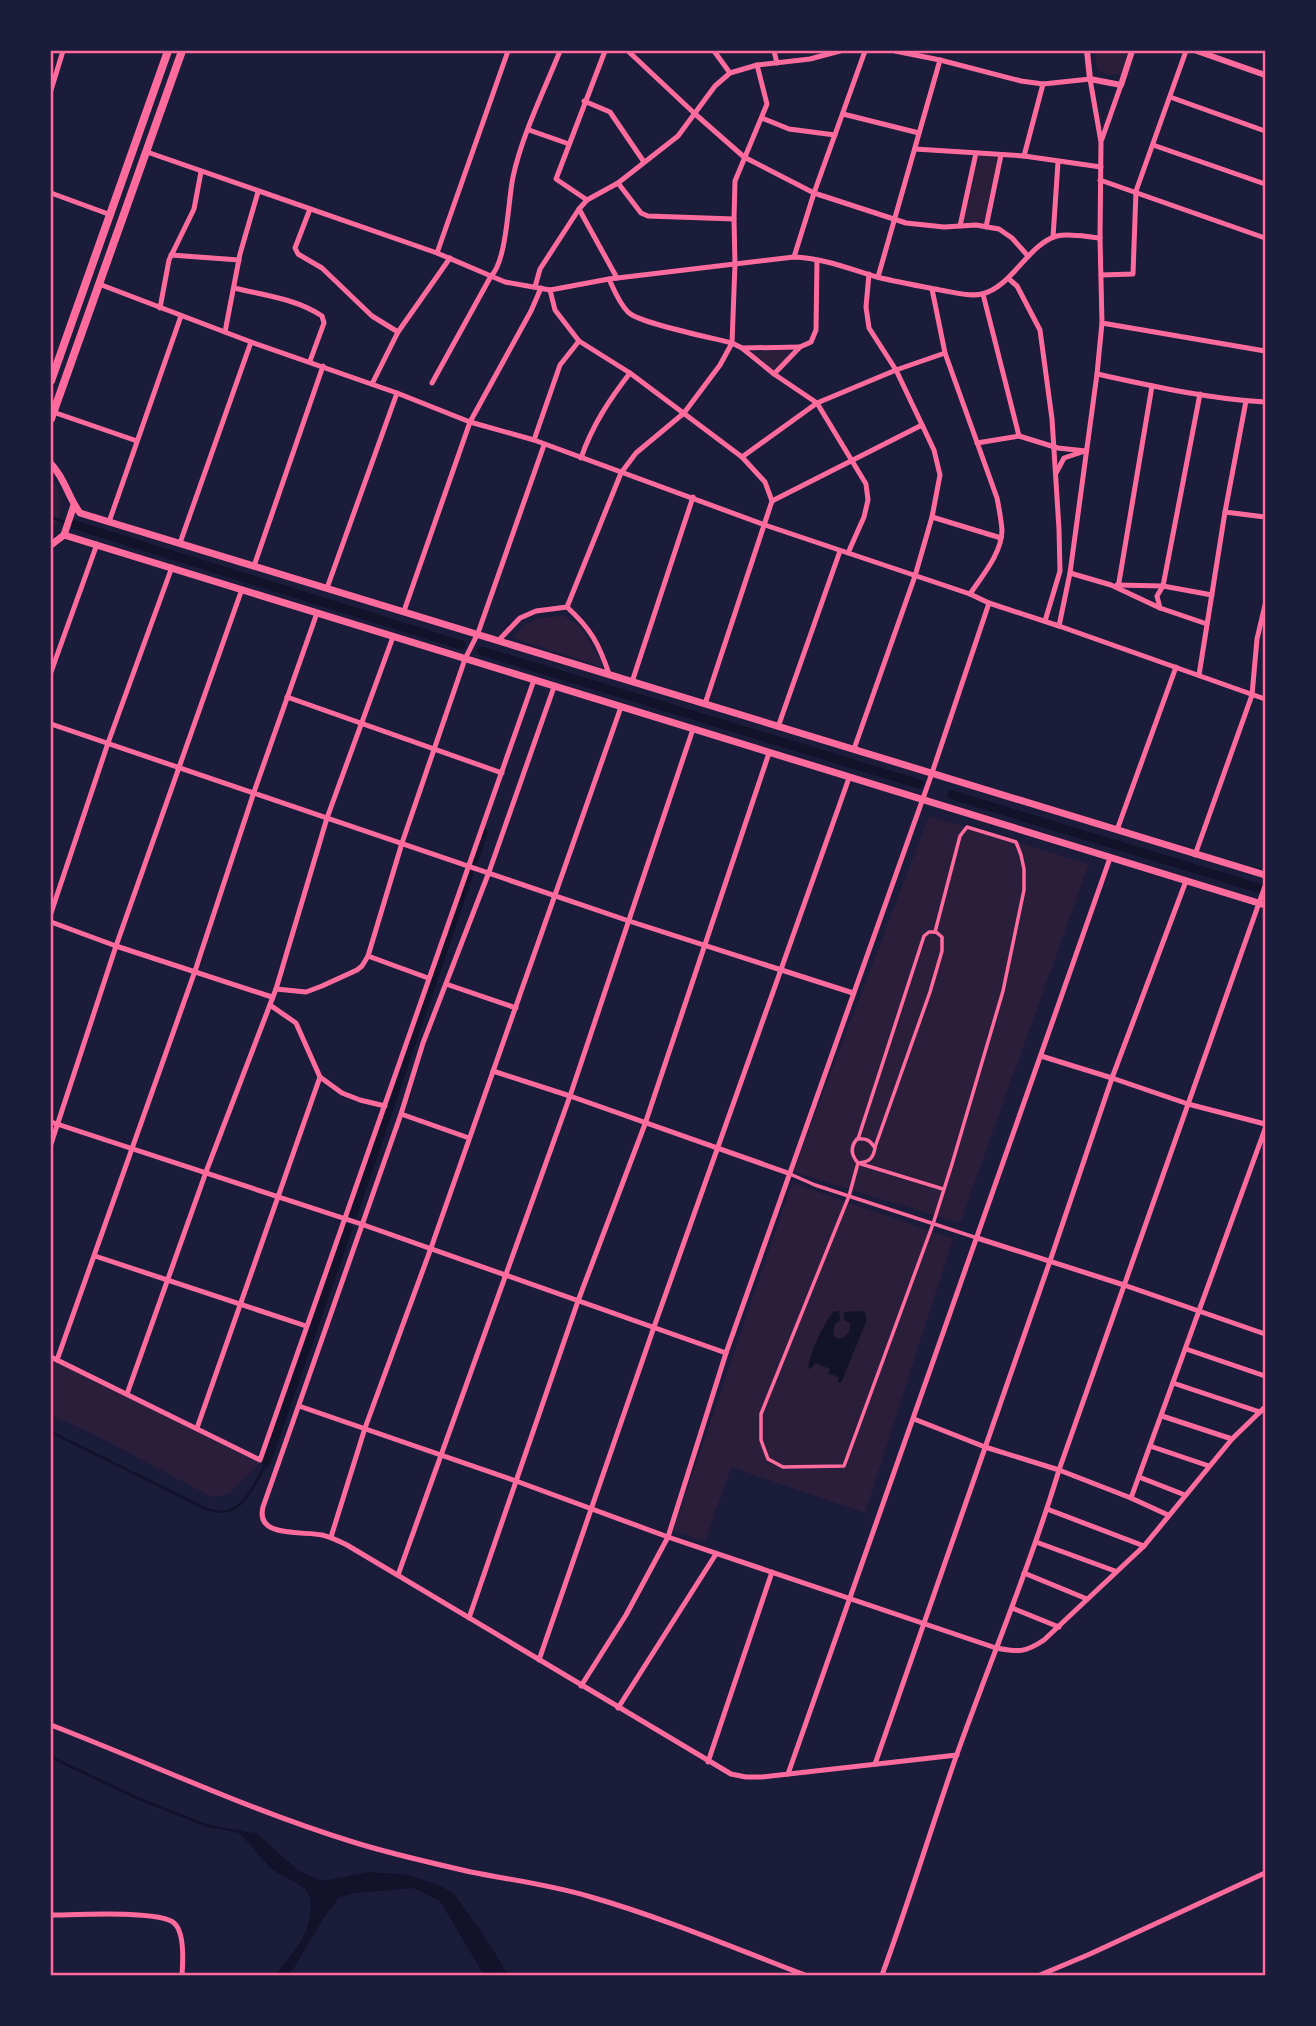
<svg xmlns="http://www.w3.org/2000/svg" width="1316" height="2026" font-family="Ubuntu,sans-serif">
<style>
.green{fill:#2a1e3b}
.water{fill:#12122b}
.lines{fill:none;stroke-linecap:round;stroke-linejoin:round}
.stream{stroke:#12122b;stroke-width:2.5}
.canal{stroke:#12122b;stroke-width:9}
.pedestrian{stroke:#ff6b9d;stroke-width:3.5}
.minor{stroke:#ff6b9d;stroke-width:5}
.tertiary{stroke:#ff6b9d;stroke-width:6}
.secondary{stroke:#ff6b9d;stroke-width:7}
.primary{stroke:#ff6b9d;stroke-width:8}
.neatline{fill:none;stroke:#ff6b9d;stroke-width:2.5}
</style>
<rect width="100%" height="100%" fill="#1b1b3a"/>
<g class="green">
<path d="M1095 51H1130L1121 74 1108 75 1097 70Z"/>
<path d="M979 153 1000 156 985 225 960 226Z"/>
<path d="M789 349 791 354 776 368 772 369 750 352Z"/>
<path d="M51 476C64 495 64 512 51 531Z"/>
<path d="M564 616 581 627 604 668 513 638C531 616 537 618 564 616Z"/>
<path d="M929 816 1089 864 960 1223 793 1172Z"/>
<path d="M792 1183 953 1239 865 1513 731 1467 705 1541 673 1531Z"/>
<path d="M51 1357 262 1461 229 1494 212 1497 97 1436 51 1415Z"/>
</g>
<g class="water">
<path d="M839 1311 840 1320 835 1324 833 1334 836 1338C846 1340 851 1332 850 1323L844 1320V1312L860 1311 865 1312 867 1320 841 1383 838 1382V1377L828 1373 830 1369 816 1363 810 1369 808 1368C811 1350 822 1326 833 1312Z"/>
<path d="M238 1831 256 1833 299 1871 322 1881 369 1872 409 1875 443 1887 455 1895 490 1945 508 1975H484L440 1901 414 1888 355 1893 339 1897 323 1919 294 1968 286 1975H277C283 1962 295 1952 302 1939 309 1925 317 1900 304 1888 294 1880 281 1876 271 1868 260 1857 249 1843 238 1831Z"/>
</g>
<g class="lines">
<g class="stream">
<path d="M51 517 67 523"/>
<path d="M51 1432 206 1509C211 1510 217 1512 222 1512 246 1510 256 1481 266 1463"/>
<path d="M51 1757 137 1798 208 1826 241 1832"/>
</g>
<g class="canal">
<path d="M69 523 461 645"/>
<path d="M482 651 919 784"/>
<path d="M952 795 1265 890"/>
<path d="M474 860 483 833"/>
<path d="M353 1214 469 874"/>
<path d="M266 1463 348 1228"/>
</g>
<g class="pedestrian">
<path d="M858 1139 924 936 929 932H936L942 937V951L930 992 875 1147"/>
<path d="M858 1163 849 1196 761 1414V1440L768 1459 783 1467 844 1466 933 1224 952 1164 1003 991 1024 890V869L1021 855 1016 842 967 827 960 836 935 932"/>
<path d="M858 1163C869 1162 873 1159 875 1148 870 1140 866 1138 857 1139 850 1147 851 1155 858 1163L943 1189"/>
<path d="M790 1174 815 1185 977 1238"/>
</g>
<g class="minor">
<path d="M628 51 694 113 744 157 814 193 906 223 944 227 976 225 999 229 1012 238 1028 256"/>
<path d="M714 51 730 73"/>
<path d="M774 51 777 63"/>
<path d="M895 51 940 60 1021 81 1043 84 1090 79 1101 142 1100 238 1102 323 1097 374 1070 573 1059 626"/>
<path d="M51 90 63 51"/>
<path d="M1170 97 1265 131"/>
<path d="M584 101 610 112 644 162"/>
<path d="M843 114 919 133"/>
<path d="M762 118 789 129 835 135"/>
<path d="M529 130 569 144"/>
<path d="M1102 139 1121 85"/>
<path d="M1153 145 1265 184"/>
<path d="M915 149 1024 156 1101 167"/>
<path d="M147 152 437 253 505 282 550 290 609 279 794 257C822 258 850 269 877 277 897 282 919 286 940 290 953 292 969 297 982 294 1012 287 1028 244 1057 236 1070 233 1086 237 1100 238"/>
<path d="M1024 156 1043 84"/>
<path d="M1100 180 1265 238"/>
<path d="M618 183 641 213 648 216 734 219"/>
<path d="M51 193 111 215"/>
<path d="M587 200 556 179 605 51"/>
<path d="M310 209 295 248 298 254 322 268 372 316 398 332"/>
<path d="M579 209 617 278"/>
<path d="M960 226 976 153"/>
<path d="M986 227 1001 155"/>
<path d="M1053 237 1058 162"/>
<path d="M437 253 508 51"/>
<path d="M171 255 239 260"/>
<path d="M794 257 814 193 865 51"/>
<path d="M1101 275 1133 274 1136 191 1186 51"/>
<path d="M878 277 940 60"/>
<path d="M609 279C614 290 619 303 628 312 638 323 713 338 732 343L742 348 800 347"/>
<path d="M1009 279 1017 286 1040 330 1052 419 1059 529 1060 571 1045 621"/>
<path d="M99 284 251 342 397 393 470 422 534 440 765 525 970 594 989 603 1059 626 1265 699"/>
<path d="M535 287 540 269 579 209 587 200 618 183 678 136 715 86 730 73 757 65 810 59 840 51"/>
<path d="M234 288C263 295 297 299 322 316L324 323 310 361"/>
<path d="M932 289 945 353 997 498C999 508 1001 519 1002 530 1002 553 982 576 970 594"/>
<path d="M550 290 555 310 579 341 630 373 742 457 765 482 772 501 705 704"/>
<path d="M983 294 1019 436"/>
<path d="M160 308 169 260 194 209 201 172"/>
<path d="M1102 323 1265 351"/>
<path d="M225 332 240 254 258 192"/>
<path d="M742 348 774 374 817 403 866 484 868 500 864 517 848 553"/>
<path d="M774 374 800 347 811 342 816 330 817 260"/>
<path d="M1097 374C1152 386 1209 399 1265 402"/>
<path d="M432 383 491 276C507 261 508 200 513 177 522 135 544 91 560 51"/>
<path d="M372 384 398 332 450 258"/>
<path d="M53 412 137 441"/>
<path d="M534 440 560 365 579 341"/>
<path d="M977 443 1019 436 1058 448 1086 451"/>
<path d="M742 457 817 403 896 370 945 353"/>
<path d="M581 458C592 426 609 400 630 373"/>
<path d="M1056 473 1064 458 1082 452"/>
<path d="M772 501 922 425"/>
<path d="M1225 512 1265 517"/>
<path d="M932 517 1001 538"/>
<path d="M109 522 181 316"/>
<path d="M180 543 251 342"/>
<path d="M254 566 323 366"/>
<path d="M1070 573 1111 585 1160 608 1207 624"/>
<path d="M1117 585 1163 586 1212 595"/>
<path d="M327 588 397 393"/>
<path d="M1118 588 1152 386"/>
<path d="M567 607 621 473 636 453 684 413 720 365 732 343 735 264 734 219 735 181 767 104 757 65"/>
<path d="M1160 608 1157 596 1163 586 1200 394"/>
<path d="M404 611 470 422 531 311 541 288"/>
<path d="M499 640 520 618 536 611 567 607C591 629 599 644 609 674"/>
<path d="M51 672 97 544"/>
<path d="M1199 675 1225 512 1246 401"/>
<path d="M632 682 693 497"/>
<path d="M554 687 489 872 423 1043 401 1114 263 1507C255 1538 302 1531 322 1535 331 1537 339 1541 347 1545L731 1774 746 1777H762L957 1755"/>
<path d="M287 697 502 773"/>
<path d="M51 724 629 921 853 993"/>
<path d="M778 727 840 551"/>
<path d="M854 749 915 576 932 517 940 475 934 450 896 370 869 328 866 307 869 274"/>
<path d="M1117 830 1176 667"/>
<path d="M1195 855 1252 695 1257 639 1265 605"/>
<path d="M51 913 108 743 172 567"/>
<path d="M51 922 116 946 272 997"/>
<path d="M368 956 428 978"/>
<path d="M446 984 516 1008"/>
<path d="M276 989 306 992 322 986 357 970 362 966 368 956 402 843 465 659 478 633 544 445"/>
<path d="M270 1005 296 1023 320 1077 342 1093 360 1100 385 1106"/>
<path d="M1041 1056 1112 1078 1188 1104 1265 1124"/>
<path d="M493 1071 570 1096 788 1173"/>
<path d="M401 1114 469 1138"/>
<path d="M51 1122 361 1224 726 1353"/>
<path d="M51 1144 116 946 242 589"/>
<path d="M977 1238 1124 1285 1265 1334"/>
<path d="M95 1256 306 1326"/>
<path d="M1186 1349 1265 1376"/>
<path d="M51 1357 260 1460 534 680"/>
<path d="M57 1360 195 971 254 792 317 613"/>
<path d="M1173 1383 1260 1412"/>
<path d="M127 1394 206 1172 276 989 327 818 393 637"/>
<path d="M299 1406 516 1481 668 1537 996 1648C1018 1652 1025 1653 1044 1640L1144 1546 1232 1439 1265 1407"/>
<path d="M1162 1416 1232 1439"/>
<path d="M914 1419 985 1447 1059 1470 1131 1498 1168 1515"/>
<path d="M197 1428 320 1077"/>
<path d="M1150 1446 1209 1466"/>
<path d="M1139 1477 1185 1495"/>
<path d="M1131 1498 1265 1129"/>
<path d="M1047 1509 1144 1546"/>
<path d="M331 1537 365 1428 431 1248 621 707"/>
<path d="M1036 1542 1115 1571"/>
<path d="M1024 1573 1087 1599"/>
<path d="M398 1575 570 1096 693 729"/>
<path d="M1012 1608 1059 1627"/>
<path d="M469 1618 578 1301 645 1124 769 753"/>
<path d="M539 1660 654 1327 849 778"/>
<path d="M581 1686 626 1615 668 1537 726 1353 932 773 989 603"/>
<path d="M618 1708 716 1554"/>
<path d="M51 1725C152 1764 249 1810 353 1842 391 1854 432 1863 471 1872 511 1880 552 1885 591 1897 664 1918 734 1948 805 1975"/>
<path d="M708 1762 772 1572"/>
<path d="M875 1764 1050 1261 1112 1078 1186 881"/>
<path d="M788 1774 1110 858"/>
<path d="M51 1915C74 1915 160 1910 174 1923 185 1932 183 1962 182 1975"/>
<path d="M882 1975C909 1902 931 1828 957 1754 991 1659 1030 1566 1059 1470L1265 886"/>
<path d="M1040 1975 1090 1954 1265 1873"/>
</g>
<g class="tertiary">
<path d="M1087 51 1090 79 1121 85 1132 51"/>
<path d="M1197 51 1265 75"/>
</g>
<g class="secondary">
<path d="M51 464C65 478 68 497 80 513L1265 875"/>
<path d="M64 535 1265 905"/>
<path d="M64 535 74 505"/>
<path d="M51 545 64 535"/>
</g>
<g class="primary">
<path d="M51 381 168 51"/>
<path d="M51 419 182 51"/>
</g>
</g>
<rect width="1316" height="2026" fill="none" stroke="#1b1b3a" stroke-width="105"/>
<rect x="52" y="52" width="1212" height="1922" class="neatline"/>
</svg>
